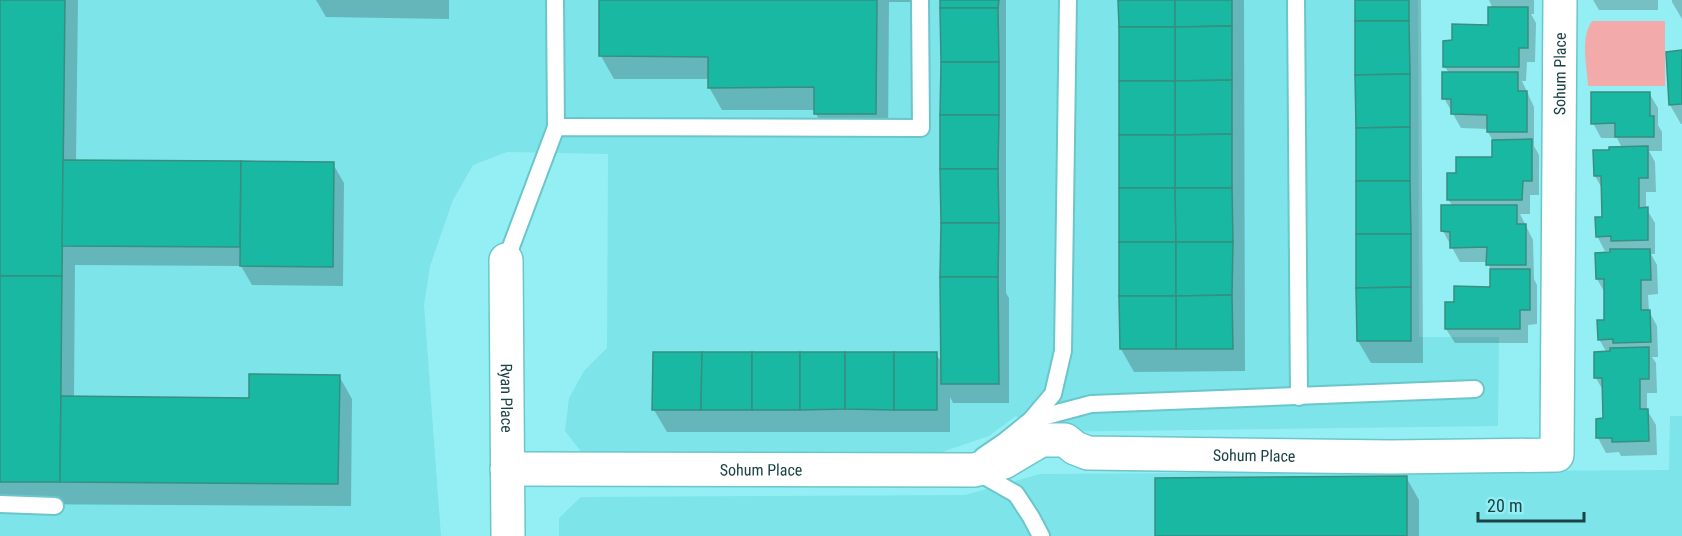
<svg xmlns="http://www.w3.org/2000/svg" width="1682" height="536" font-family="'Roboto Condensed',sans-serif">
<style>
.built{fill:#7de4ea}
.green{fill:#f2abaa}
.shadow{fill:#0003}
.building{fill:#19b8a2;stroke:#368f81;stroke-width:1.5}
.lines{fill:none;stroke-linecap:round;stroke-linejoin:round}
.lane-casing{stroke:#6bc6cb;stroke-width:20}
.street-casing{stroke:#6bc6cb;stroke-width:36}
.lane{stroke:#fff;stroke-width:16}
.street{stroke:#fff;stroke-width:33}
.labels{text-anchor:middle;stroke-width:4.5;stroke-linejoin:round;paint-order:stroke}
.street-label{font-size:16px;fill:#1b4244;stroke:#94eff4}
</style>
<rect width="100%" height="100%" fill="#94eff4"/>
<g class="built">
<path d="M0 0H1418L1419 337H1499L1498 426 1035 432 1016 416 989 436 936 454 586 458 565 431 569 398 584 371 607 348 608 154 507 152 473 165 453 200 430 266 424 305 441 536H0Z"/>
<path d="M1670 416H1682V536H559V518L581 497 965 495 1040 474 1669 470Z"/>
</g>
<path class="green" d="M1592 21H1665V86H1588C1587 66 1580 38 1592 21Z"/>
<g class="shadow">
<path d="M0 0H78L76 162 333 164 344 183 343 286 252 285 241 266 75 265 74 398 250 399 339 376 352 399 351 506 0 504Z"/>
<path d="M316 0H449V19L326 17Z"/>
<path d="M601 0H911V2H889L888 136H829L816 114V110H722L709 87V79H614L601 56Z"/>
<path d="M942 0H1006V293L1009 298V403H953L950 397V432H667L654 410 936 354 942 363Z"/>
<path d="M1120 0H1244L1245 371 1134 372 1121 349Z"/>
<path d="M1356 0H1421L1423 363H1371L1358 341Z"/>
<path d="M1489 0H1534V14H1531L1536 23 1535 62H1527L1526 81H1522L1534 107V146L1539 155V195H1530V214H1520L1533 240 1534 279 1537 285V324L1528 325V343H1455L1446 329 1455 304 1492 288 1491 271 1488 262H1460L1443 231 1453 207 1448 199 1457 175 1494 159 1493 141 1488 132V129L1461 128 1444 98 1449 73 1445 67 1454 42 1490 26 1493 9Z"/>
<path d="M1593 0H1658V10H1599Z"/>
<path d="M1672 0H1682V19L1672 2Z"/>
<path d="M1682 51V124H1681L1670 105 1667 54Z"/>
<path d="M1649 93 1658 108V125L1662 132V151H1649L1655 162 1656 192H1646V208L1655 223V254H1651L1657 265 1658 294 1648 295 1649 311 1657 326 1658 357H1652L1656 363 1657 393H1647V410L1656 425 1657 455 1621 456 1619 452 1606 453 1598 438 1605 420 1604 392 1596 378 1607 353 1599 339 1606 321 1605 293 1597 279 1612 254V251H1605L1597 236 1604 218 1603 190 1595 176V151H1610L1622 148 1617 138H1601L1593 123Z"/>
<path d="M1406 477 1419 500V536H1157Z"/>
</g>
<g class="building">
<path d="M0 0H65L62 276H0Z"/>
<path d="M599 0H877L876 114H814V87L708 88V57L599 56Z"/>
<path d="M940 0H999L998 8H940Z"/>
<path d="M1118 0H1175V27H1119Z"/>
<path d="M1175 0H1232V26L1175 27Z"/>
<rect x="1355" y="0" width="54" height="21"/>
<path d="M1488 7H1528V48H1519V67H1443V41L1452 40V24L1488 25Z"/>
<path d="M940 8H998L999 62H941Z"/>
<path d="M1355 21H1409L1410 74 1355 75Z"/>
<path d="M1232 26V80L1175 81V27Z"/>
<rect x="1119" y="27" width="56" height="54"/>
<path d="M1682 50V104L1669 105 1666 52Z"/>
<path d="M941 62H999V115H940Z"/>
<path d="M1442 72H1518V91H1527V132H1487V115L1451 114V99H1442Z"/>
<path d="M1410 74V127L1356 128 1355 75Z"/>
<path d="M1232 80V134L1175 135V81Z"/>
<rect x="1119" y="81" width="56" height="54"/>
<path d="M1591 92H1650V116H1654V137H1615V123L1591 124Z"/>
<path d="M940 115H999L998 169H940Z"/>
<path d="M1410 127V181H1356V128Z"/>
<path d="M1232 134V188H1175V135Z"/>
<rect x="1119" y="135" width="56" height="53"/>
<path d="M1532 139V181H1523L1522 200H1447V173H1456V157H1492V140Z"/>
<path d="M1648 146V178H1639V208L1648 207V240L1611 241V236L1596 237 1595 217H1602L1601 176H1594L1593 150H1609V147Z"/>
<path d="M63 160 241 161 240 247 62 246Z"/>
<path d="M241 161 334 162 333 267 240 266Z"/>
<path d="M940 169H998L999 223H941Z"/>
<path d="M1356 181H1410L1411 234H1356Z"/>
<path d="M1119 188H1175L1176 242H1119Z"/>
<path d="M1175 188H1232L1233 242H1176Z"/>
<path d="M1441 205H1517V224H1526V265H1486L1487 247 1450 248V232L1441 231Z"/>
<path d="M941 223H999L998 277H940Z"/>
<path d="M1356 234H1411V287L1356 288Z"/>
<rect x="1119" y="242" width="57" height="54"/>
<path d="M1176 242H1233L1232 295 1176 296Z"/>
<path d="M1610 249H1650L1651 280H1641V310H1650L1651 342 1613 343V339L1598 340 1597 320H1604V279H1596L1595 253 1610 252Z"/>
<path d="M1490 269H1530V310H1520V329H1445V302H1454V286L1490 287Z"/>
<path d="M0 276H62L60 482H0Z"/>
<path d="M940 277H998L999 384H941Z"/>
<path d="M1411 287V341H1357L1356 288Z"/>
<path d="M1232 295 1233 349H1176V296Z"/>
<path d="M1119 296H1176V349H1120Z"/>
<path d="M1649 347V379H1640V409H1648L1649 441 1612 442V438H1596V419L1603 418 1602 378H1594V352L1610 351V348Z"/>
<path d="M653 352H702L701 410H652Z"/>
<path d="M702 352H752V410H701Z"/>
<rect x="752" y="352" width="48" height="58"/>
<path d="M800 352H845V409L800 410Z"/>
<path d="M845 352H894V410L845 409Z"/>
<rect x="894" y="352" width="43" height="58"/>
<path d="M249 374 340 375 338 484 60 482 61 396 249 398Z"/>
<path d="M1407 476V536H1155V478Z"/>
</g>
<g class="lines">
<defs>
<g id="lane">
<path d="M555 0 556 127"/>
<path d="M1296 0 1299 397"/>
<path d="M506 260 556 127 921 128 920 0"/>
<path d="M1031 420 1091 404 1475 389"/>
<path d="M0 504 55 506"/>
<path d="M1041 536 1031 517 1016 494 974 470 983 456 1005 441 1031 420 1053 394 1063 351 1068 0"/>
</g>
<g id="street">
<path id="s1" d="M506 260 508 536"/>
<path id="s2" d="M507 469 974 470 1004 462 1041 440H1065L1075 448 1088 453 1390 457 1557 455 1560 0"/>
</g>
</defs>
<use href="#lane" class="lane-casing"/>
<use href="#street" class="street-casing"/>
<use href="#lane" class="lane"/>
<use href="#street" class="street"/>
</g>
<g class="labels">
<g class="street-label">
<text dy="6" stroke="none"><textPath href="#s2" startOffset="1442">Sohum Place</textPath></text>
<text dy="6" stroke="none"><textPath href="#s1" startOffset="138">Ryan Place</textPath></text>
<text dy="6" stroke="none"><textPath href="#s2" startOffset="758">Sohum Place</textPath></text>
<text dy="6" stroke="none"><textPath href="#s2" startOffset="254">Sohum Place</textPath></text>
</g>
</g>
<path d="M1478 512v9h106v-9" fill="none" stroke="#1b4244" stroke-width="3"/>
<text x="1487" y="512" font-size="18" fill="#1b4244" stroke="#94eff4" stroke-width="4.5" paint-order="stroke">20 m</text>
</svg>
